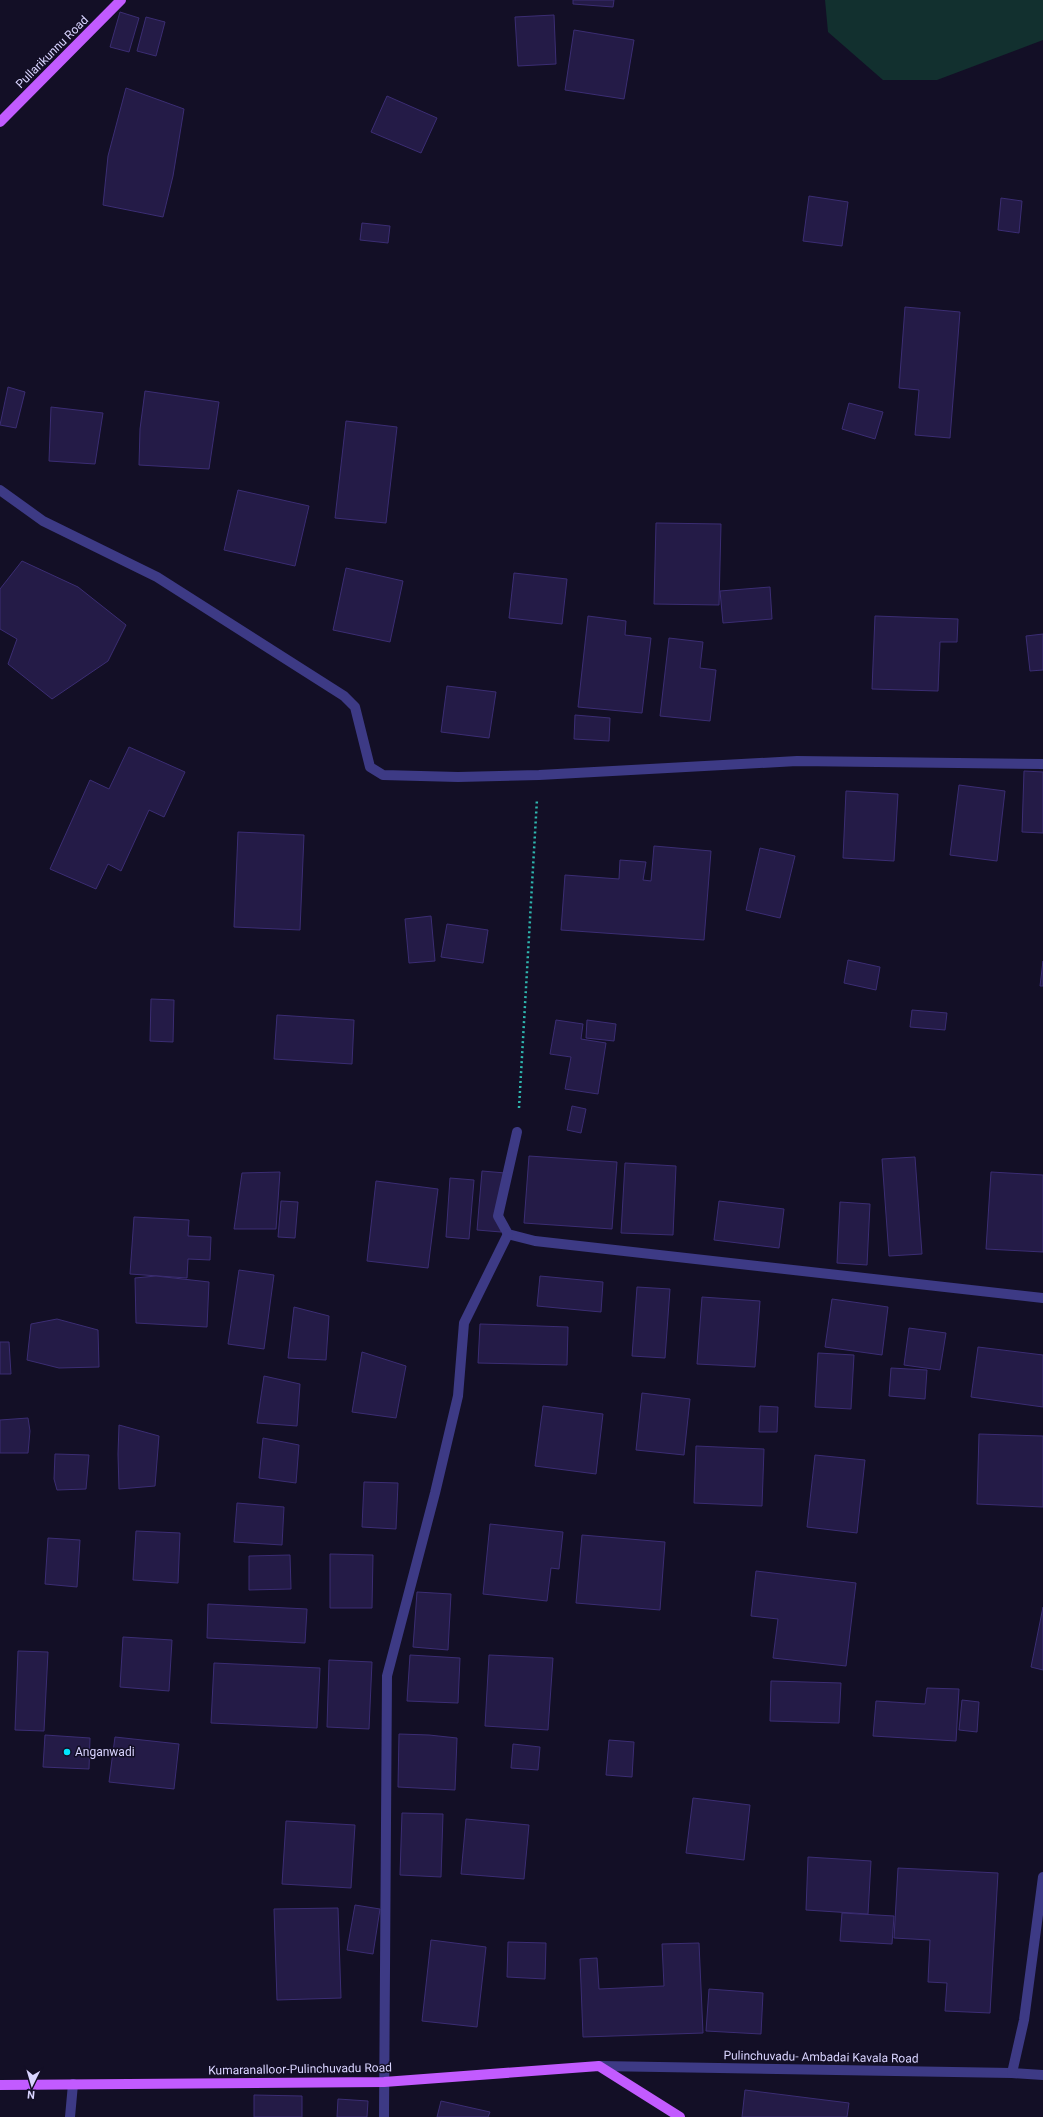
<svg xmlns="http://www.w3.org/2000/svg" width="1043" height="2117" font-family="Roboto,sans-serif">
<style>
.green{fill:#12302f}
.building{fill:#241b47;stroke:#3b2d73}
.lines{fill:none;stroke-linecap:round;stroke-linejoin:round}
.path{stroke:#2fb8b0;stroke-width:2.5;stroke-dasharray:2 3;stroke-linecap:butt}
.minor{stroke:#3d3a85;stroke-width:10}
.major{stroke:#c25bff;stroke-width:10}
.poi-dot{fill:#00e5ff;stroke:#130f26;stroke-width:1.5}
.labels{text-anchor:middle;stroke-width:3;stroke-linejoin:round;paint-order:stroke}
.street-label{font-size:12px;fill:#d9d4ff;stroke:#130f26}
.poi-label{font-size:12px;fill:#d9d4ff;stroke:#130f26;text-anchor:start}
</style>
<rect width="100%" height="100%" fill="#130f26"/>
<path class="green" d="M825 0H1043V40L937 80H883L828 32Z"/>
<g class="building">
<path d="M573 0H614L613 7 573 4Z"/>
<path d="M120 12 139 18 129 52 110 47Z"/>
<path d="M554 15 556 64 518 66 515 17Z"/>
<path d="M146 17 165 22 156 56 137 51Z"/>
<path d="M574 30 634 40 624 99 565 90Z"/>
<path d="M126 88 184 109 173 176 163 217 103 205 108 156Z"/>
<path d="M387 96 437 118 421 153 371 132Z"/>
<path d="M809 196 848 202 842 246 803 241Z"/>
<path d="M1001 198 1022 201 1019 233 998 230Z"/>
<path d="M362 223 390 226 388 243 360 240Z"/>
<path d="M905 307 960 312 950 438 915 435 919 390 899 388Z"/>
<path d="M8 387 25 392 16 428 0 425Z"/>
<path d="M145 391 219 402 209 469 139 465 140 429Z"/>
<path d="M849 403 883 412 875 439 842 429Z"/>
<path d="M51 407 103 413 95 464 49 461Z"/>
<path d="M346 421 397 427 386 523 335 518Z"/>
<path d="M238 490 309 506 295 566 224 550Z"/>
<path d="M656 523 721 524 719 605 654 604Z"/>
<path d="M22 561 78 587 126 625 108 661 52 699 8 664 17 639 0 629V589Z"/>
<path d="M346 568 403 581 390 642 333 630Z"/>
<path d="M514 573 567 579 562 624 509 618Z"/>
<path d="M770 587 772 619 723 623 720 591Z"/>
<path d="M588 616 626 621 625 635 651 638 642 713 578 707Z"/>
<path d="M875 616 958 619 957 642H940L938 691 872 689Z"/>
<path d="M1043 634V670L1030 671 1026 636Z"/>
<path d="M669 638 703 642 700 668 716 670 710 721 660 716Z"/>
<path d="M447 686 496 692 489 738 441 732Z"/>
<path d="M575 715 610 718 609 741 574 739Z"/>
<path d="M129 747 185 772 164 817 149 810 121 871 108 864 96 889 50 869 90 780 109 789Z"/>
<path d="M1024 771 1043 772V833L1022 832Z"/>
<path d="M959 785 1005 791 997 861 950 855Z"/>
<path d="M846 791 898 794 894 861 843 858Z"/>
<path d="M238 832 304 835 300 930 234 927Z"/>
<path d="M654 846 711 851 704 940 561 930 565 875 619 879 620 860 646 862 643 880 651 881Z"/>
<path d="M760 848 795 856 780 918 746 910Z"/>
<path d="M431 916 435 961 409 963 405 919Z"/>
<path d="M447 924 488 930 483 963 441 957Z"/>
<path d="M848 960 880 967 876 990 844 983Z"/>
<path d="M1043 961V986H1040Z"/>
<path d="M151 999 174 1000 173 1042 150 1041Z"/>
<path d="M912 1010 947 1013 945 1030 910 1027Z"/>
<path d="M277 1015 354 1020 352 1064 274 1059Z"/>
<path d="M556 1020 583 1024 581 1039 606 1043 598 1094 565 1089 571 1057 550 1054Z"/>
<path d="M587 1020 616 1024 614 1041 586 1038Z"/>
<path d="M572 1106 586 1109 581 1133 567 1130Z"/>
<path d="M529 1156 617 1162 612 1229 524 1223Z"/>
<path d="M915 1157 922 1254 889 1256 882 1159Z"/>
<path d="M625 1163 676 1166 673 1235 621 1233Z"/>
<path d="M482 1171 505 1173 501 1232 477 1230Z"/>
<path d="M280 1172 276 1229H234L242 1173Z"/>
<path d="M991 1172 1043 1175V1252L986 1249Z"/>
<path d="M450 1178 474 1180 469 1239 446 1237Z"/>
<path d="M376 1181 438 1189 428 1268 367 1261Z"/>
<path d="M281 1201 298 1202 295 1238 278 1237Z"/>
<path d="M719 1201 784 1209 779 1248 714 1240Z"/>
<path d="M840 1202 870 1204 867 1265 837 1263Z"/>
<path d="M134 1217 189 1220 188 1236 211 1237 210 1260 188 1259 187 1278 130 1274Z"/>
<path d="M239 1270 274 1275 264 1349 228 1344Z"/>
<path d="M156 1276 209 1282 207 1327 136 1323 135 1278Z"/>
<path d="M540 1276 603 1282 601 1312 537 1306Z"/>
<path d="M637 1287 670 1289 665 1358 632 1356Z"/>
<path d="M702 1297 760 1301 755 1367 697 1364Z"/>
<path d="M832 1299 888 1307 882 1355 825 1347Z"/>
<path d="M294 1307 329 1316 326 1360 288 1358Z"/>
<path d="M57 1319 98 1330 99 1367 59 1368 27 1360 31 1324Z"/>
<path d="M480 1324 568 1327 567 1365 478 1363Z"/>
<path d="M909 1328 946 1333 940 1370 904 1365Z"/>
<path d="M0 1342H9L11 1374H0Z"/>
<path d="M978 1347 1043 1355V1407L971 1397Z"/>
<path d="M362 1352 406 1366 396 1418 352 1412Z"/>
<path d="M818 1353 854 1355 851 1409 815 1407Z"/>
<path d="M891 1368 927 1370 925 1399 889 1396Z"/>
<path d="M264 1376 300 1384 297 1426 257 1423Z"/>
<path d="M642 1393 690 1399 684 1455 636 1450Z"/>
<path d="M543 1406 603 1414 596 1474 535 1466Z"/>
<path d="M760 1406 778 1407 777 1432H759Z"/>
<path d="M28 1418 30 1431 28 1453H0V1420Z"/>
<path d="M119 1425 159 1436 155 1486 119 1489 118 1454Z"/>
<path d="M979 1434 1043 1436V1507L977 1504Z"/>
<path d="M263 1438 299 1445 296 1483 259 1478Z"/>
<path d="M696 1446 764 1449 762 1506 694 1503Z"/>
<path d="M55 1454 89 1455 86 1489 57 1490 54 1479Z"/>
<path d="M815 1455 865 1460 857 1533 807 1527Z"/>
<path d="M364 1482 398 1483 396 1529 362 1527Z"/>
<path d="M237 1503 284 1507 282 1545 234 1542Z"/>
<path d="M490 1524 563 1532 559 1569 551 1568 547 1601 483 1594Z"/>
<path d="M136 1531 180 1533 178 1583 133 1580Z"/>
<path d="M582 1535 665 1542 660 1610 576 1603Z"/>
<path d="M48 1538 80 1540 77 1587 45 1584Z"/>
<path d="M330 1554 373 1555 372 1608H330Z"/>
<path d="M290 1555 291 1589 249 1590V1556Z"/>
<path d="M756 1571 856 1583 846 1666 773 1658 778 1619 751 1616Z"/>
<path d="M417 1592 451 1594 448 1650 413 1647Z"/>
<path d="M208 1604 307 1609 305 1643 207 1638Z"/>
<path d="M1043 1607V1670L1031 1667Z"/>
<path d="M123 1637 172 1640 169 1691 120 1687Z"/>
<path d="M18 1651 48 1652 44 1731 15 1730Z"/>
<path d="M410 1655 460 1658 458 1703 407 1701Z"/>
<path d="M489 1655 553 1658 548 1730 485 1726Z"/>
<path d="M329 1660 372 1662 369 1729 327 1727Z"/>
<path d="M214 1663 320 1668 317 1728 211 1723Z"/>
<path d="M771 1681 841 1683 839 1723 770 1721Z"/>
<path d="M927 1688 959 1689 956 1741 873 1736 876 1701 925 1704Z"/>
<path d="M962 1700 979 1702 977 1732 959 1730Z"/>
<path d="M399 1734 429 1735 457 1738 455 1790 398 1787Z"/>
<path d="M45 1735 90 1738 89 1769 43 1767Z"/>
<path d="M115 1737 179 1744 174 1789 109 1782Z"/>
<path d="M609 1740 634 1742 632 1777 606 1775Z"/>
<path d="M513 1744 540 1747 538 1770 511 1768Z"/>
<path d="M693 1798 750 1805 744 1860 686 1853Z"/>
<path d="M402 1813 443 1814 441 1877 400 1875Z"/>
<path d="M466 1819 529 1825 524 1879 461 1874Z"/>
<path d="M286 1821 355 1825 351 1888 282 1884Z"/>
<path d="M808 1857 871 1861 868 1914 806 1910Z"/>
<path d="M898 1868 998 1873 990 2013 945 2011 947 1983 928 1982 930 1940 894 1938Z"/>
<path d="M355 1905 380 1909 373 1954 347 1950Z"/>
<path d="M338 1908 341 1998 277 2000 274 1909Z"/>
<path d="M842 1913 894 1916 892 1944 840 1941Z"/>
<path d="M431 1940 486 1947 477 2027 422 2021Z"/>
<path d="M508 1942 546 1943 545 1979 507 1977Z"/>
<path d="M699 1943 703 2033 583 2037 580 1959 597 1958 599 1989 664 1986 662 1944Z"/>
<path d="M709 1989 763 1993 761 2034 706 2031Z"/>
<path d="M745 2090 849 2103 847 2117H742Z"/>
<path d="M254 2095 302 2096V2117H254Z"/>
<path d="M338 2099 368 2101 367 2117H337Z"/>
<path d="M441 2101 490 2112 488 2117H437Z"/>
</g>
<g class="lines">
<path class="path" d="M519 1108 537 799"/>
<g class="minor">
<path d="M0 490 43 521 157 577 344 696 355 707 370 767 383 775 458 777 539 775 797 761 1043 764"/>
<path d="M517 1132 498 1216 508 1234 535 1241 1043 1298"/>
<path d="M599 2066 1012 2073 1043 2075"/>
<path d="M1012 2073 1024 2020 1043 1877"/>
<path d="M70 2117 73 2084"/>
<path d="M384 2117 387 1676 435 1493 458 1396 464 1323 508 1234"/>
</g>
<g class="major">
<path d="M0 122 121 0"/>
<path d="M0 2085 384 2082 599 2066 680 2117"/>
</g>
</g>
<circle class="poi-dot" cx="67" cy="1752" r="4"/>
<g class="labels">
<g class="street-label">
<text transform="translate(52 52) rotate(-45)" y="4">Pullarikunnu Road</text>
<text transform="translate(821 2057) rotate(1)" y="4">Pulinchuvadu- Ambadai Kavala Road</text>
<text transform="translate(300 2069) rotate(-1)" y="4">Kumaranalloor-Pulinchuvadu Road</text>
</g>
<g class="poi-label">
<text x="75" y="1756">Anganwadi</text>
</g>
</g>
<g transform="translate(32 2085) rotate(185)" stroke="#130f26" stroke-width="3" paint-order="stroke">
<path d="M0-3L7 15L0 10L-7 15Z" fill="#d9d4ff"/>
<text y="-6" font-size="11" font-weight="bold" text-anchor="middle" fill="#d9d4ff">N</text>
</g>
</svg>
